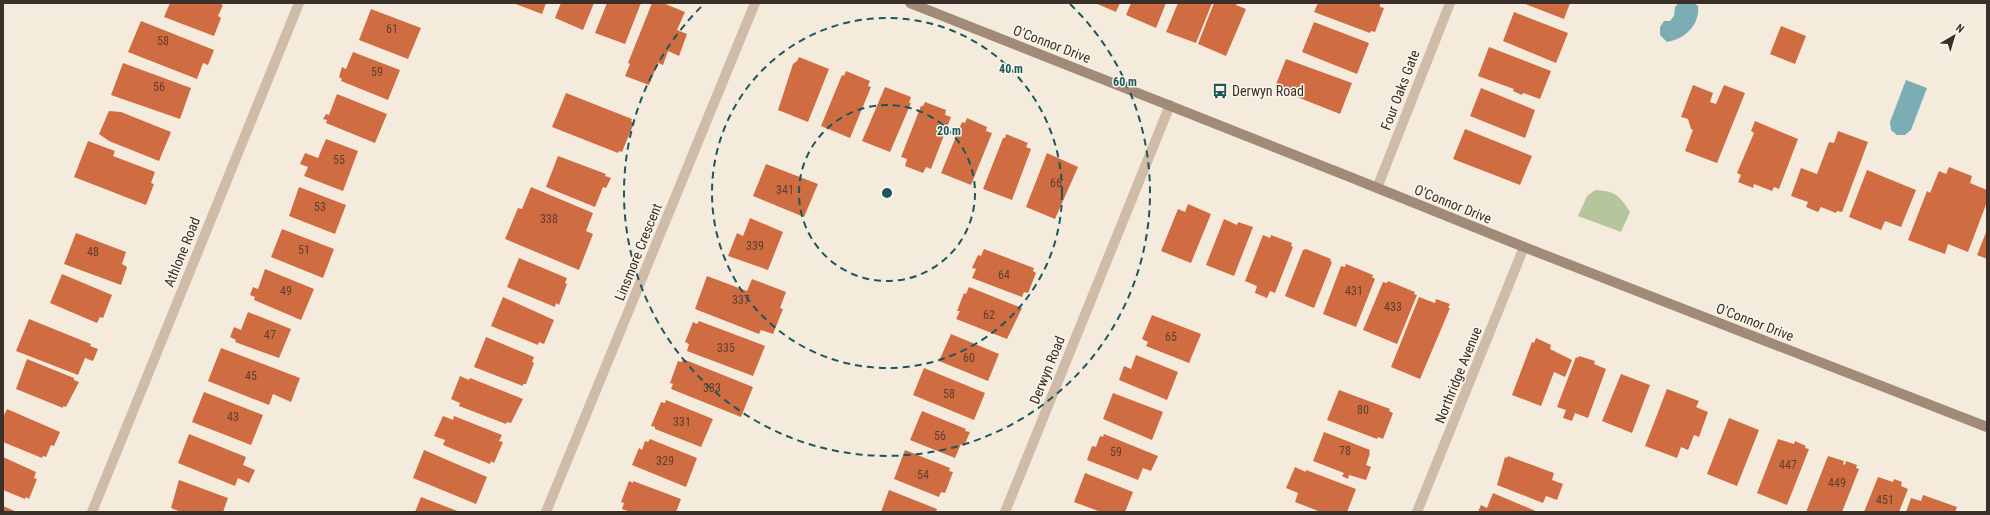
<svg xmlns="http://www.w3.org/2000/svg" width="1990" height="515" font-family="'Roboto Condensed',sans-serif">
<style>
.green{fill:#b5c59c}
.water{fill:#7aaeb4}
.building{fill:#cf6c41}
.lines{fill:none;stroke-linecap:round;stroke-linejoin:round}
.street{stroke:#cebba8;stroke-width:10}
.secondary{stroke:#a28a79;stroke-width:10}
.ring{fill:none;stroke:#1b575f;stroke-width:2;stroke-dasharray:7 5}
.labels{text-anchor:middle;stroke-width:3;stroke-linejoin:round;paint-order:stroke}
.number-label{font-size:12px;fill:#5f3e2f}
.street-label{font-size:14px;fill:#3a2f29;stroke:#fbf5ea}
.poi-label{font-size:14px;fill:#3a2f29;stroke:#fbf5ea;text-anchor:start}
.centre{fill:#1b575f;stroke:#fbf5ea;stroke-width:2}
.ring-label{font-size:12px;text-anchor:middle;font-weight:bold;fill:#1b575f;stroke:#fbf5ea;stroke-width:3;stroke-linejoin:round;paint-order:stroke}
</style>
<rect width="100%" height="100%" fill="#f4ebdd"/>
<path class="green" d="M1595 190C1615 191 1619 195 1630 212L1621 232 1578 216 1587 196Z"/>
<g class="water">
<path d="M1679 3H1694L1698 6C1700 25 1685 39 1667 42L1660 35V27L1664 21H1670L1674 16 1675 7Z"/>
<path d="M1906 80 1927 88 1911 130 1905 135H1897L1891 130 1890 122Z"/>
</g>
<g class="building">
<path d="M170 3H218L223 5 218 16 221 18 214 36 164 17Z"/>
<path d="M513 3H546L542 14Z"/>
<path d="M561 3H594L583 30 555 18Z"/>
<path d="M607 3H641L625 44 595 33Z"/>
<path d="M652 3H663L685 12 677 30 687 34 679 56 668 51 663 65 658 63 649 85 625 76 630 64 628 63Z"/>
<path d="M1095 3H1120L1116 12Z"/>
<path d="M1131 3H1166L1156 28 1126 15Z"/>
<path d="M1178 3H1212L1196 43 1166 32Z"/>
<path d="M1214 3H1237L1236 5 1246 9 1226 56 1198 44Z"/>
<path d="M1318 3H1380V7L1384 8 1375 32 1371 31 1370 33 1314 12Z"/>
<path d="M1523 3H1570L1564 19Z"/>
<path d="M371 9 421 28 408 59 359 40Z"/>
<path d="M1514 12 1568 33 1556 63 1503 41Z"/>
<path d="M141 21 214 50 208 65 203 63 197 79 128 52Z"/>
<path d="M1314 22 1369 43 1357 74 1302 52Z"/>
<path d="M1781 26 1806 36 1795 64 1770 54Z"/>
<path d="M1489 47 1551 71 1540 99 1523 93 1522 95 1513 91 1514 89 1478 76Z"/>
<path d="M353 52 400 70 388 100 341 81 342 79 339 77 342 67 346 69Z"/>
<path d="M799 57 829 69 808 122 778 110 793 64 797 61Z"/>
<path d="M1286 59 1352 83 1340 114 1287 93 1288 92 1275 87Z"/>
<path d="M123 63 191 88 180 119 111 95Z"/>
<path d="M846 71 870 81 868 86 871 87 850 138 821 126 842 75 844 76Z"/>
<path d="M1693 85 1713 93 1710 102 1716 104 1724 85 1745 93 1717 163 1685 151 1693 130 1691 129 1688 119 1681 117Z"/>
<path d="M885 87 911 97 909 103H911L890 152 862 141Z"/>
<path d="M1481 88 1535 110 1525 138 1470 116Z"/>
<path d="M566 93 632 119 631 121 634 123 622 152 619 151 618 153 552 127Z"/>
<path d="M337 94 387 114 375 143 326 123 327 120 323 119 326 114 329 115Z"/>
<path d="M925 102 946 110 945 115 951 117 931 169 926 167 923 173 905 166 907 159 901 157 921 106H923Z"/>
<path d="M109 111 121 112 171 132 159 161 109 141 99 134Z"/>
<path d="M967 118 987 127 986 131 992 133 971 185 941 173 962 122 965 123Z"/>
<path d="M1755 121 1798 139 1779 189 1774 187 1772 191 1754 184 1753 188 1738 182 1741 175 1737 173 1754 133 1751 131Z"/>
<path d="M1465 129 1532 156 1520 185 1453 159Z"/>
<path d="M1838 131 1868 142 1842 212 1837 211 1836 213 1821 207 1818 212 1806 207 1808 202 1791 196 1801 168 1817 174 1829 142 1834 143Z"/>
<path d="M1006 134 1028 143 1026 147 1031 149 1012 200 983 189 1003 138H1005Z"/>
<path d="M326 139 358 151 343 191 304 176 308 167 300 164 305 153 318 158Z"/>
<path d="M88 141 115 151 113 156 155 172 151 183 154 184 146 205 74 177Z"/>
<path d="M1047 153 1078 167 1055 219 1026 207Z"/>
<path d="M558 156 606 174 605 176 611 178 606 188 603 187 595 207 546 187Z"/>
<path d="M766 164 818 184 804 217 753 196Z"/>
<path d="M1949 167 1972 176 1970 183 1987 190V202L1968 252 1948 244 1945 254 1908 240 1927 191 1930 193 1939 171 1946 174Z"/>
<path d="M1867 170 1916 190 1901 227 1885 221 1881 230 1849 217Z"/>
<path d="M299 187 346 205 335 234 289 216Z"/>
<path d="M531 187 593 213 586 231 593 234 579 270 505 239 518 208 522 209Z"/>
<path d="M1188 204 1211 214 1191 263 1161 251 1178 209 1185 212Z"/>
<path d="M750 218 783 232 768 270 728 256 737 233 743 236Z"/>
<path d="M1224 219 1237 225 1238 222 1253 227 1234 276 1206 265Z"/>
<path d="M282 229 334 249 323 278 271 257Z"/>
<path d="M1987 230V259L1977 255Z"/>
<path d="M76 233 126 252 122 264 127 267 121 285 64 264Z"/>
<path d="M1263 235 1270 238 1271 235 1292 243 1291 246 1293 247 1275 293 1270 291 1267 298 1255 293 1257 286 1245 281Z"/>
<path d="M984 249 1034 268 1033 271 1036 273 1028 293 1024 292 1022 297 972 278 976 269 972 268 978 255 981 256Z"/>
<path d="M1306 249 1331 259 1330 261 1332 262 1314 308 1285 296 1303 250Z"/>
<path d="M519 258 567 278 565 283 567 284 559 305 556 303 555 307 507 287Z"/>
<path d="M1346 264 1373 275 1372 277 1375 279 1356 327 1323 314 1341 266 1345 267Z"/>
<path d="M265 269 314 289 301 320 254 300 255 297 250 295 253 287 258 289Z"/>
<path d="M62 274 112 295 103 318 100 317 97 323 50 303Z"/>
<path d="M707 276 747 291 752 279 786 292 780 308 783 309 773 334 761 330 759 334 695 309Z"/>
<path d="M1388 281 1415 292 1414 294 1417 295 1397 344 1363 330 1383 282 1387 283Z"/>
<path d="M969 287 1022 308 1007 339 956 319 960 311H957L964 293 966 294Z"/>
<path d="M503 297 554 320 544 344 539 342 538 345 491 326Z"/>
<path d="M1419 297 1435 303 1436 299 1450 304 1448 308H1450L1420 379 1391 367Z"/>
<path d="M248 312 291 329 279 358 235 342 236 340 230 337 234 327 241 330Z"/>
<path d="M1152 315 1201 334 1189 363 1146 346 1148 342 1142 339Z"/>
<path d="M29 319 91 344 90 346 98 349 93 361 85 358 78 375 16 351Z"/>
<path d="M699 321 765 346 753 376 687 351 689 344 685 342 693 322 697 324Z"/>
<path d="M951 334 999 354 988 381 939 361Z"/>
<path d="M486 337 534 357 532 362 534 363 526 384H523V386L474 367Z"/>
<path d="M1536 338 1551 345 1550 349 1572 360 1565 377 1554 372 1541 406 1512 395 1532 342 1534 343Z"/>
<path d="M221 348 300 378 291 402 273 394 269 405 208 381Z"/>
<path d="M1136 355 1178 372 1167 400 1119 380 1124 366 1131 369Z"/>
<path d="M1579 356 1595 361 1594 364 1606 369 1588 418 1575 413 1572 421 1563 418 1566 410 1557 407 1576 357 1578 358Z"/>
<path d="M27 359 74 378V380L79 382 66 407 63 406V408L16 389Z"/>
<path d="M683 359 753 387 741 417 671 389 673 384 670 383 678 361 682 362Z"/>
<path d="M924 368 985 393 974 420 913 395Z"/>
<path d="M1621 374 1650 385 1632 433 1602 421Z"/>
<path d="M460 376 469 380 470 378 523 399 511 423 507 422 506 424 459 406 460 403 451 399Z"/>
<path d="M1667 389 1699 401 1696 407 1708 412 1699 437 1694 435 1688 450 1681 447 1677 458 1645 446Z"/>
<path d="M1339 390 1390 409 1389 411 1393 413 1383 439 1378 437 1377 439 1327 420Z"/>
<path d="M204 392 263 415 251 445 192 422Z"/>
<path d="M1113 393 1163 412 1152 440 1103 419Z"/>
<path d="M666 400 713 419 701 447 655 429V427L651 426 661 402 665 403Z"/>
<path d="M7 409 60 432 54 446 51 445 46 457 43 456 42 458 3 442V414L4 415Z"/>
<path d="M922 411 966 429 965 431 970 432 964 446 961 444 955 458 910 440Z"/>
<path d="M443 416 453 420 454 416 502 435 499 441 503 442 494 463 491 461 490 464 443 445 445 440 434 436Z"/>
<path d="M1729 418 1759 430 1737 486 1707 474Z"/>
<path d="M1324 432 1370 450 1369 452 1370 453 1366 465 1371 467 1366 480 1349 475 1348 479 1342 476 1344 473 1313 461Z"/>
<path d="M189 434 246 457 243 465 255 470 249 483 238 478 235 486 178 463Z"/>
<path d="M1104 434 1158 456 1151 471 1143 468 1138 480 1087 460 1092 446 1096 447 1100 436 1103 437Z"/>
<path d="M650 439 697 458 686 487 632 465 639 448 642 450 645 441 648 442Z"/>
<path d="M1778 439 1794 444 1795 441 1806 446 1805 448 1809 449 1787 505 1757 493Z"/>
<path d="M424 450 487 477 476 504 413 478Z"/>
<path d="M905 450 950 468 949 471 953 472 945 493 941 492 939 497 894 479Z"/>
<path d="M1508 456 1554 473 1552 480 1563 484 1557 500 1546 496 1543 503 1497 485 1505 457 1507 458Z"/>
<path d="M1828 456 1844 461 1843 464 1845 465 1846 461 1857 465 1856 468 1859 469 1842 512H1806Z"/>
<path d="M3 457 36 472 34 478 37 479 29 499 26 497 25 499 3 490Z"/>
<path d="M1295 467 1306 472V470L1356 489 1347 512H1321L1295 502 1298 493 1286 488Z"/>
<path d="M1085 473 1133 492 1125 512H1101L1074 502Z"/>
<path d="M1878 477 1893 482 1894 479 1902 482 1901 486 1908 489 1899 512H1864Z"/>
<path d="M179 480 228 498 223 512H181L171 508Z"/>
<path d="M629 481 633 483V481L681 499 676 512H630L622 509 624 503 621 502Z"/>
<path d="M889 490 937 509 936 512H881Z"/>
<path d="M1493 493 1538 512H1478L1481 505 1487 508Z"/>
<path d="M1923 495 1957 507 1955 512H1906L1911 498 1921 501Z"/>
<path d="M421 497 460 512H415Z"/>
<path d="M3 506 17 512H3Z"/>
</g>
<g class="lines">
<g class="street">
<path d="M1377 188 1450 3"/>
<path d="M92 512 299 3"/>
<path d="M546 512 755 3"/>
<path d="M1005 512 1170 105"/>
<path d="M1417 512 1524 247"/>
</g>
<path class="secondary" d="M910 3 1350 177 1524 247 1987 427"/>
</g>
<g class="ring">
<circle cx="887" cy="193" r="88"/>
<circle cx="887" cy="193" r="175"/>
<path d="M1070 4A263 263 0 1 1 704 4"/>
</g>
<defs>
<symbol id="bus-bare" viewBox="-9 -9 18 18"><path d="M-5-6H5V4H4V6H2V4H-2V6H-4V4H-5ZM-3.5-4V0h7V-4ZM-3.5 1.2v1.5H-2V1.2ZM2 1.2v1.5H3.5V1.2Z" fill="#1b575f" stroke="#fbf5ea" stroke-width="2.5" paint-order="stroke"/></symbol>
</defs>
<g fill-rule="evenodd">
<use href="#bus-bare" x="1209" y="80" width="22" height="22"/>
</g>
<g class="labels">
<g class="number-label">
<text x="392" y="33">61</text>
<text x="163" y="45">58</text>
<text x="377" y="76">59</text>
<text x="159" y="91">56</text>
<text x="339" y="164">55</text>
<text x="1056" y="187">66</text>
<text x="785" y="194">341</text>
<text x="320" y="211">53</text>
<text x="549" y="223">338</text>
<text x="755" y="250">339</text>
<text x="304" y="254">51</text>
<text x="93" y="256">48</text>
<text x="1004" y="279">64</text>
<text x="286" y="295">49</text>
<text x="1354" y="295">431</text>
<text x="741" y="304">337</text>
<text x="1393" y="311">433</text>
<text x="989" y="319">62</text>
<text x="270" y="339">47</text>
<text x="1171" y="341">65</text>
<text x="726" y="352">335</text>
<text x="969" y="362">60</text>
<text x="251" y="380">45</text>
<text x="712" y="392">333</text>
<text x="949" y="398">58</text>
<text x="1363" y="414">80</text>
<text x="233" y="421">43</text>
<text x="682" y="426">331</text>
<text x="940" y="440">56</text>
<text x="1345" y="455">78</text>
<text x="1116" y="456">59</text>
<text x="665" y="465">329</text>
<text x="1788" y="469">447</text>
<text x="923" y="479">54</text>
<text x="1837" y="487">449</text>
<text x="1885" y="504">451</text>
</g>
<g class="street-label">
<text transform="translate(1052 44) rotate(21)" y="5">O'Connor Drive</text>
<text transform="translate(1400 90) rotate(-69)" y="5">Four Oaks Gate</text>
<text transform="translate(1453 204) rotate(22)" y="5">O'Connor Drive</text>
<text transform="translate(182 252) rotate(-68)" y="5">Athlone Road</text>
<text transform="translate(638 252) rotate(-68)" y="5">Linsmore Crescent</text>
<text transform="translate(1755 322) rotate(21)" y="5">O'Connor Drive</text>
<text transform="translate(1047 370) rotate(-68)" y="5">Derwyn Road</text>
<text transform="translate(1458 375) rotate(-68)" y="5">Northridge Avenue</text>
</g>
<g class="poi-label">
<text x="1232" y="96">Derwyn Road</text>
</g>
</g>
<circle cx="887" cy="193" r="6" class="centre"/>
<g class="ring-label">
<text x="1011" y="73">40 m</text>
<text x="1125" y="86">60 m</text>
<text x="949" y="135">20 m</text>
</g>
<rect width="1990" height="515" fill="none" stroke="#3a2f29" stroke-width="8"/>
<g transform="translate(1954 36) rotate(38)" stroke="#fbf5ea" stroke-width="3" paint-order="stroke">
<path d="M0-3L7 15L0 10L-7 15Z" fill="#3a2f29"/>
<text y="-6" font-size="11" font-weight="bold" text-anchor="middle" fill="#3a2f29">N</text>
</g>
</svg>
